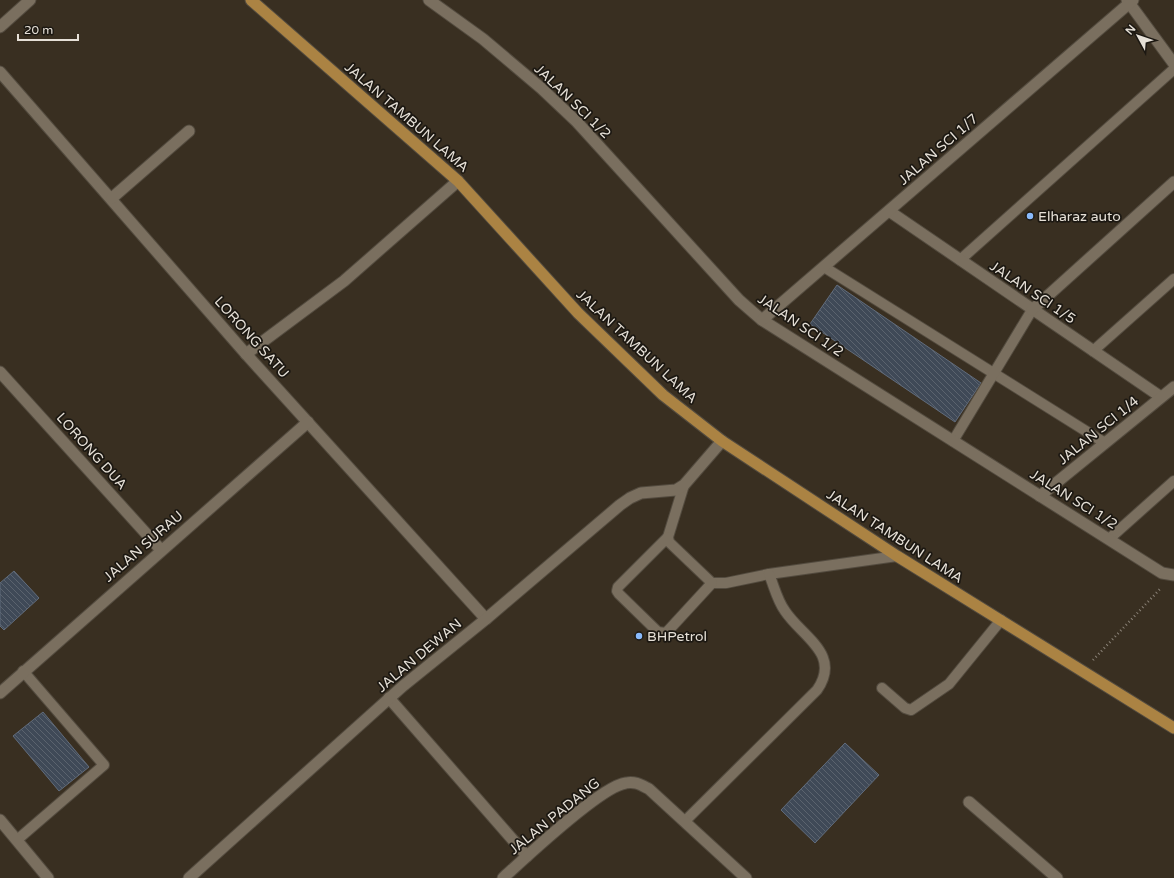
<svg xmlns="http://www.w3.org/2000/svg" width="1174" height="878" font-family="'Varela Round',sans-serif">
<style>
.building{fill:url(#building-back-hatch);stroke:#616c7c}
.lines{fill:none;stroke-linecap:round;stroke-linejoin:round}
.service-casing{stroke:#534b3f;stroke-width:12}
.minor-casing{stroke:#534b3f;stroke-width:13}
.primary-casing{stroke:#534b3f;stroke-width:13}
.path{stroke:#8b8378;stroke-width:2.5;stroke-dasharray:1 3;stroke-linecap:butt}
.service{stroke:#7a6f5f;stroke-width:10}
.minor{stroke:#7a6f5f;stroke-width:11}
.primary{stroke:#ab8343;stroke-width:11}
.poi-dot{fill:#89bafc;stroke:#1c1812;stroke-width:1.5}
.labels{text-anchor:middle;stroke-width:3.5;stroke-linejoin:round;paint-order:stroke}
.street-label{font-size:14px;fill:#e6e0d7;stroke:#1c1812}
.poi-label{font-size:14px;fill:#e6e0d7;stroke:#1c1812;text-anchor:start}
</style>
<defs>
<pattern id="building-back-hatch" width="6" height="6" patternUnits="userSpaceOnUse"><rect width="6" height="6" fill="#3f4957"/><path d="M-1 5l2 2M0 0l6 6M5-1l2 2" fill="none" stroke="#5b636e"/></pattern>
</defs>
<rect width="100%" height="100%" fill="#392f21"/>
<g class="building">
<path d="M837 285 981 383 955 422 810 324Z"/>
<path d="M14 571 39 598 4 630 0 626V583Z"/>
<path d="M43 712 89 767 59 791 13 736Z"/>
<path d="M845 743 879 775 815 843 781 810Z"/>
</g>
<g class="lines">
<defs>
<g id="service">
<path d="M960 260 1174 69"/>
<path d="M824 267 1105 443"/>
<path d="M1093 351 1174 279"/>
<path d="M953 441 1032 310"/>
<path d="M684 485 668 537 669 542 712 583H726L769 574 897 556"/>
<path d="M668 537 618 587 617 591 619 594 658 632 666 633 712 583"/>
<path d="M1109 539 1174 481"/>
<path d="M882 688 905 708 911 710 949 684 1001 620"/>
<path d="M685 821 817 690C842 654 802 637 785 611 777 600 774 586 769 574"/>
<path d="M17 840 104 765 23 671"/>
</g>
<g id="minor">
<path d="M429 0 483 39 541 88 577 122 739 300 762 320 1162 573 1174 575"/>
<path d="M1127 0 1174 64"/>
<path d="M0 27 30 0"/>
<path d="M0 72 246 354 486 619"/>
<path d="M112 198 189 131"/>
<path d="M889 211 1161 397"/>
<path d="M1032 310 1174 182"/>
<path d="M762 320 1133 0"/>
<path d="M246 354 344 281 458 181"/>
<path d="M0 372 161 550"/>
<path d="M1040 496 1174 387"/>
<path d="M0 693 308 422"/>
<path d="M389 698 527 856"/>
<path d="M969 802 1057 878"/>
<path d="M0 820 48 878"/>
<path d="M189 878 403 686 486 619 620 505 630 498 641 493 676 490 684 485 722 441"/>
<path d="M503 878C525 858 601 786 626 783 635 781 641 785 649 789L746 878"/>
</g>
<path id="primary" d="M251 0 458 181 578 313 663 395 722 441 897 556 1174 728"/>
</defs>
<use href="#service" class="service-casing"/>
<use href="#minor" class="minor-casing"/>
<use href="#primary" class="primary-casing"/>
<path class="path" d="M1093 660 1161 588"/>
<use href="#service" class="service"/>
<use href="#minor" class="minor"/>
<use href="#primary" class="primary"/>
</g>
<g class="poi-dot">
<circle cx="1030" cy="216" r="4"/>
<circle cx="639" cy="636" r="4"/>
</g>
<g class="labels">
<g class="street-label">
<text transform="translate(573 101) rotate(44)" y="5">JALAN SCI 1/2</text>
<text transform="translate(407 117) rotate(41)" y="5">JALAN TAMBUN LAMA</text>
<text transform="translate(938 149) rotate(-41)" y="5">JALAN SCI 1/7</text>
<text transform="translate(1033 292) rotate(34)" y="5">JALAN SCI 1/5</text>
<text transform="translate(801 325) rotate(34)" y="5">JALAN SCI 1/2</text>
<text transform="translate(252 337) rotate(48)" y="5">LORONG SATU</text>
<text transform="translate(637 346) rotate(43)" y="5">JALAN TAMBUN LAMA</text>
<text transform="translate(1098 430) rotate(-39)" y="5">JALAN SCI 1/4</text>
<text transform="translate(92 451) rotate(48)" y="5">LORONG DUA</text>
<text transform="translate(1074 499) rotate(32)" y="5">JALAN SCI 1/2</text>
<text transform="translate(895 536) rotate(33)" y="5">JALAN TAMBUN LAMA</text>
<text transform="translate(143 546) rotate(-41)" y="5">JALAN SURAU</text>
<text transform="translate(419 655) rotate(-40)" y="5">JALAN DEWAN</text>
<text transform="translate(554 816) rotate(-39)" y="5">JALAN PADANG</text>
</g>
<g class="poi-label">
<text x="1038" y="221">Elharaz auto</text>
<text x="647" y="641">BHPetrol</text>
</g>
</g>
<g transform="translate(1138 36) rotate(310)" stroke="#1c1812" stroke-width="3" paint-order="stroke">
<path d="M0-3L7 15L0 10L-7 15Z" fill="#e6e0d7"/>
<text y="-6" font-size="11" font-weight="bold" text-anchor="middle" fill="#e6e0d7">N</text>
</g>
<path d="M18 34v6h60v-6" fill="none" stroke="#e6e0d7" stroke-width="2"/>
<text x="24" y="34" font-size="12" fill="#e6e0d7" stroke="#1c1812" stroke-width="3" paint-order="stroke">20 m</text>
</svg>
